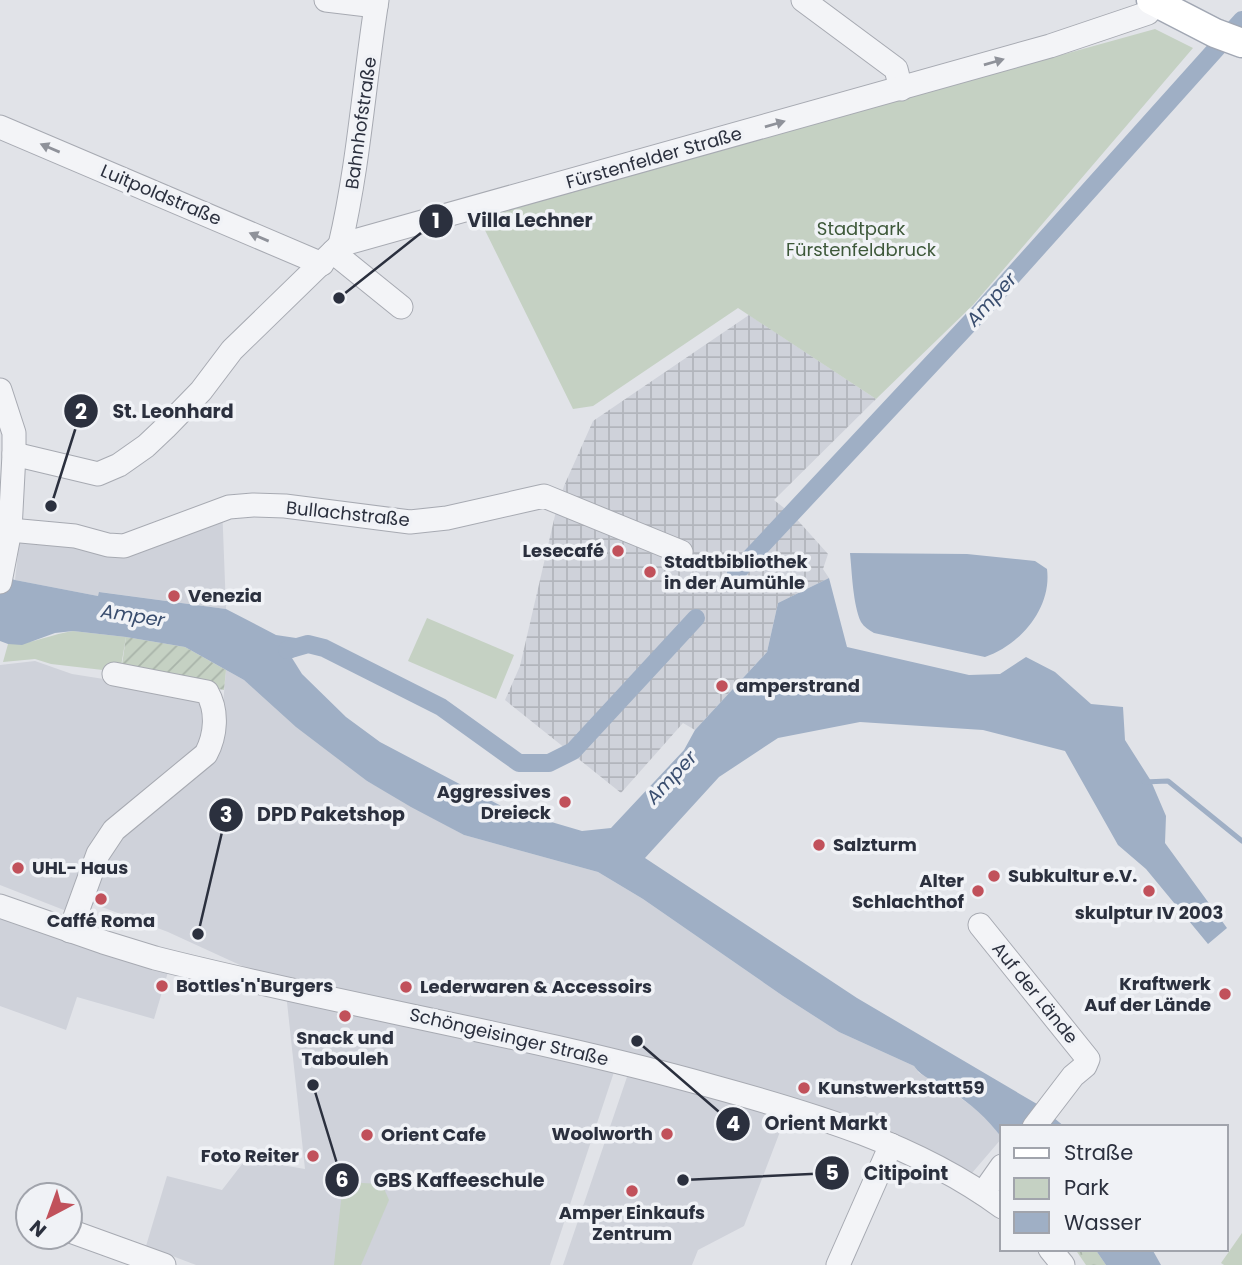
<svg xmlns="http://www.w3.org/2000/svg" width="1242" height="1265" font-family="Poppins,sans-serif">
<style>
.built{fill:#cfd2da}
.industrial{fill:url(#industrial-grid)}
.forest{fill:url(#forest-crowns)}
.park{fill:#c5d1c3}
.garden{fill:url(#garden-furrows)}
.water{fill:#9fafc5}
.lines{fill:none;stroke-linecap:round;stroke-linejoin:round}
.stream{stroke:#9fafc5;stroke-width:5}
.canal{stroke:#9fafc5;stroke-width:18}
.minor-casing{stroke:#a7aab2;stroke-width:25}
.major-casing{stroke:#a1a7b3;stroke-width:31}
.minor{stroke:#f3f4f7;stroke-width:23}
.major{stroke:#fff;stroke-width:28}
.oneway{fill:#8f929a}
.poi-dot{fill:#c1515b;stroke:#f0f2f6;stroke-width:2.5}
.labels{text-anchor:middle;stroke-width:7;stroke-linejoin:round;paint-order:stroke}
.street-label{font-size:18px;fill:#2b303e;stroke:#f0f2f6}
.park-label{font-size:18px;fill:#3d5839;stroke:#f0f2f6}
.poi-label{font-size:18px;font-weight:bold;fill:#2b303e;stroke:#f0f2f6;text-anchor:start}
.water-label{font-size:19px;font-style:italic;fill:#394d6e;stroke:#f0f2f6}
.leader{fill:none;stroke:#2b303e;stroke-width:2.5}
.callout-dot{fill:#2b303e;stroke:#f0f2f6;stroke-width:2.5}
.mark-label{font-size:21px;text-anchor:middle;font-weight:bold;fill:#fff}
.callout-label{font-size:19px;text-anchor:middle;font-weight:bold;fill:#2b303e;stroke:#f0f2f6;stroke-width:7;stroke-linejoin:round;paint-order:stroke}
</style>
<defs>
<pattern id="industrial-grid" width="8" height="8" patternUnits="userSpaceOnUse" patternTransform="scale(1.75)"><rect width="8" height="8" fill="#cfd2da"/><path d="M0 4h8M4 0v8" fill="none" stroke="#b2b5bc"/></pattern>
<pattern id="forest-crowns" width="20" height="18" patternUnits="userSpaceOnUse" patternTransform="scale(1.75)"><rect width="20" height="18" fill="#c5d1c3"/><path d="M2 6a3 3 0 1 1 6 0M12 15a3 3 0 1 1 6 0" fill="none" stroke="#a9b4a9"/></pattern>
<pattern id="garden-furrows" width="10" height="10" patternUnits="userSpaceOnUse" patternTransform="scale(1.75)"><rect width="10" height="10" fill="#c5d1c3"/><path d="M-1 1l2-2M0 10L10 0M9 11l2-2" fill="none" stroke="#a9b4a9"/></pattern>
</defs>
<rect width="100%" height="100%" fill="#e1e3e8"/>
<g class="built">
<path d="M222 504 226 609 100 592 98 596 15 580 20 536 121 546Z"/>
<path d="M35 661 72 674 205 695 203 751 143 797 69 912 0 885V665Z"/>
<path d="M226 670 244 680 367 781 464 835 598 872 643 899 783 996 839 1032 914 1066 919 1073 949 1090 986 1116 1002 1138 972 1173 895 1133 845 1115 779 1094 626 1054 412 1004 253 971 168 932 86 901 119 835 219 750Z"/>
<path d="M0 913 168 972 154 1019 77 997 66 1030 0 1006Z"/>
<path d="M286 993 615 1069 550 1265H196L146 1246 167 1176 222 1190 246 1159 305 1169Z"/>
<path d="M628 1074 786 1116 744 1226 698 1250 692 1265H563Z"/>
</g>
<path class="industrial" d="M749 315 876 399 774 500 793 515 828 554 823 569 829 578 778 603 767 652 695 730 683 723 621 793 505 700 520 666 556 511 564 486 593 421Z"/>
<path class="forest" d="M1075 1249H1095L1106 1265H1086Z"/>
<g class="park">
<path d="M1155 29 1193 48 973 305 876 399 738 308 593 406 573 409 478 216Z"/>
<path d="M427 618 514 655 496 699 408 661Z"/>
<path d="M73 631 126 637 120 672 51 664 35 659 3 662 8 644C31 645 51 634 73 631Z"/>
<path d="M343 1182 382 1184 389 1200 361 1265H334Z"/>
<path d="M1242 1233V1265H1224L1221 1263Z"/>
</g>
<path class="garden" d="M126 637 185 647 226 670 224 690 121 672Z"/>
<g class="water">
<path d="M850 553 967 554 1035 561 1047 569C1052 608 1020 645 985 657L874 633C869 630 864 627 861 622 853 605 852 573 850 553Z"/>
<path d="M0 575 15 580 98 596 99 592 226 609 276 635 296 638 308 644 304 653 292 658 302 674 346 717 380 742 507 809 582 831 611 828 684 750 695 730 767 652 778 603 829 578 847 647 969 675 1000 674 1026 657 1055 672 1091 704 1123 707 1125 740 1151 781 1166 816 1165 843 1227 928 1208 944 1146 869 1118 845 1065 751 983 730 860 722 778 738 719 777 645 858 857 998 1037 1104 1065 1127H1002V1138C986 1117 972 1105 950 1090 937 1082 922 1078 914 1066L839 1032 783 996 643 899 598 872 464 835 411 807 367 781 296 727 244 680 185 647 126 637 73 631 55 633 22 645 8 644 0 641Z"/>
<path d="M1095 1249H1152L1161 1265H1106Z"/>
</g>
<g class="lines">
<path class="stream" d="M1144 782 1168 781 1242 841"/>
<g class="canal">
<path d="M736 573 981 311 1242 20"/>
<path d="M287 650 308 644 324 648 441 707 519 763H549L573 751 696 618"/>
</g>
<defs>
<g id="minor">
<path d="M326 0 376 6"/>
<path d="M803 0 896 69 901 89"/>
<path d="M0 127 322 264"/>
<path d="M340 245C359 164 364 82 377 0"/>
<path d="M333 252 401 307"/>
<path d="M0 390 14 433V454L10 530 0 582"/>
<path d="M14 454 98 474 119 465 146 446 165 428 201 391 232 350 340 245 1050 46 1148 13 1155 3"/>
<path d="M10 530 75 536 108 545 124 546 229 507 253 505 285 506 410 522 447 518 544 496 681 552"/>
<path d="M0 906 103 942 155 958C340 1005 528 1035 711 1086 813 1114 916 1144 1002 1207"/>
<path d="M980 925 1088 1059 1085 1066 1073 1076 1034 1127"/>
<path d="M70 931 98 854 114 830 206 754C216 735 218 711 207 692L114 674"/>
<path d="M983 1193 1002 1166"/>
<path d="M70 1231 164 1265"/>
<path d="M1050 1249 1063 1265"/>
<path d="M838 1265 891 1145"/>
</g>
<path id="major" d="M1151 0 1215 33 1242 43"/>
</defs>
<use href="#minor" class="minor-casing"/>
<use href="#major" class="major-casing"/>
<use href="#minor" class="minor"/>
<use href="#major" class="major"/>
</g>
<defs><path id="oneway-solid" d="M-6-.8H1V-3.2L6.5 0L1 3.2V.8H-6Z" transform="scale(1.75)"/></defs>
<g class="oneway">
<use href="#oneway-solid" transform="translate(994 62) rotate(-16)"/>
<use href="#oneway-solid" transform="translate(775 124) rotate(-16)"/>
<use href="#oneway-solid" transform="translate(50 148) rotate(-157)"/>
<use href="#oneway-solid" transform="translate(259 237) rotate(-157)"/>
</g>
<g class="poi-dot">
<circle cx="618" cy="551" r="7"/>
<circle cx="650" cy="572" r="7"/>
<circle cx="174" cy="596" r="7"/>
<circle cx="722" cy="686" r="7"/>
<circle cx="565" cy="802" r="7"/>
<circle cx="819" cy="845" r="7"/>
<circle cx="18" cy="868" r="7"/>
<circle cx="994" cy="876" r="7"/>
<circle cx="978" cy="891" r="7"/>
<circle cx="1149" cy="891" r="7"/>
<circle cx="101" cy="899" r="7"/>
<circle cx="162" cy="986" r="7"/>
<circle cx="406" cy="987" r="7"/>
<circle cx="1225" cy="994" r="7"/>
<circle cx="345" cy="1016" r="7"/>
<circle cx="804" cy="1088" r="7"/>
<circle cx="667" cy="1134" r="7"/>
<circle cx="367" cy="1135" r="7"/>
<circle cx="313" cy="1156" r="7"/>
<circle cx="632" cy="1191" r="7"/>
</g>
<g class="labels">
<g class="street-label">
<text transform="translate(361 123) rotate(-82)" y="6">Bahnhofstraße</text>
<text transform="translate(654 158) rotate(-16)" y="6">Fürstenfelder Straße</text>
<text transform="translate(161 195) rotate(23)" y="6">Luitpoldstraße</text>
<text transform="translate(348 514) rotate(6)" y="6">Bullachstraße</text>
<text transform="translate(1035 993) rotate(51)" y="6">Auf der Lände</text>
<text transform="translate(509 1037) rotate(13)" y="6">Schöngeisinger Straße</text>
</g>
<g class="park-label">
<text x="861" y="235">Stadtpark<tspan x="861" dy="21">Fürstenfeldbruck</tspan></text>
</g>
<g class="poi-label">
<text x="604" y="557" text-anchor="end">Lesecafé</text>
<text x="664" y="568">Stadtbibliothek<tspan x="664" dy="21">in der Aumühle</tspan></text>
<text x="188" y="602">Venezia</text>
<text x="736" y="692">amperstrand</text>
<text x="551" y="798" text-anchor="end">Aggressives<tspan x="551" dy="21">Dreieck</tspan></text>
<text x="833" y="851">Salzturm</text>
<text x="32" y="874">UHL- Haus</text>
<text x="1008" y="882">Subkultur e.V.</text>
<text x="964" y="887" text-anchor="end">Alter<tspan x="964" dy="21">Schlachthof</tspan></text>
<text x="1149" y="919" text-anchor="middle">skulptur IV 2003</text>
<text x="101" y="927" text-anchor="middle">Caffé Roma</text>
<text x="1211" y="990" text-anchor="end">Kraftwerk<tspan x="1211" dy="21">Auf der Lände</tspan></text>
<text x="176" y="992">Bottles'n'Burgers</text>
<text x="420" y="993">Lederwaren &amp; Accessoirs</text>
<text x="345" y="1044" text-anchor="middle">Snack und<tspan x="345" dy="21">Tabouleh</tspan></text>
<text x="818" y="1094">Kunstwerkstatt59</text>
<text x="653" y="1140" text-anchor="end">Woolworth</text>
<text x="381" y="1141">Orient Cafe</text>
<text x="299" y="1162" text-anchor="end">Foto Reiter</text>
<text x="632" y="1219" text-anchor="middle">Amper Einkaufs<tspan x="632" dy="21">Zentrum</tspan></text>
</g>
<g class="water-label">
<text transform="translate(991 299) rotate(-48)" y="7">Amper</text>
<text transform="translate(133 615) rotate(9)" y="7">Amper</text>
<text transform="translate(671 777) rotate(-47)" y="7">Amper</text>
</g>
</g>
<path class="leader" d="M339 298L436 221M51 506L81 411M198 934L226 815M637 1041L733 1124M683 1180L832 1173M313 1085L342 1180"/>
<g class="callout-dot">
<circle cx="339" cy="298" r="7"/>
<circle cx="51" cy="506" r="7"/>
<circle cx="198" cy="934" r="7"/>
<circle cx="637" cy="1041" r="7"/>
<circle cx="683" cy="1180" r="7"/>
<circle cx="313" cy="1085" r="7"/>
<circle cx="436" cy="221" r="18"/>
<circle cx="81" cy="411" r="18"/>
<circle cx="226" cy="815" r="18"/>
<circle cx="733" cy="1124" r="18"/>
<circle cx="832" cy="1173" r="18"/>
<circle cx="342" cy="1180" r="18"/>
</g>
<g class="mark-label">
<text x="436" y="228">1</text>
<text x="81" y="419">2</text>
<text x="226" y="822">3</text>
<text x="733" y="1131">4</text>
<text x="832" y="1180">5</text>
<text x="342" y="1187">6</text>
</g>
<g class="callout-label">
<text x="530" y="227">Villa Lechner</text>
<text x="173" y="418">St. Leonhard</text>
<text x="331" y="821">DPD Paketshop</text>
<text x="826" y="1130">Orient Markt</text>
<text x="906" y="1180">Citipoint</text>
<text x="459" y="1187">GBS Kaffeeschule</text>
</g>
<rect x="1000" y="1125" width="228" height="126" fill="#f0f2f6" stroke="#a1a4ac" stroke-width="2"/>
<rect x="1014" y="1148" width="35" height="10" fill="#ffffff" stroke="#a1a4ac" stroke-width="2"/>
<text x="1064" y="1160" font-size="21" fill="#2b303e">Straße</text>
<rect x="1014" y="1178" width="35" height="21" fill="#c5d1c3" stroke="#a1a4ac" stroke-width="2"/>
<text x="1064" y="1195" font-size="21" fill="#2b303e">Park</text>
<rect x="1014" y="1212" width="35" height="21" fill="#9fafc5" stroke="#a1a4ac" stroke-width="2"/>
<text x="1064" y="1230" font-size="21" fill="#2b303e">Wasser</text>
<g transform="translate(49 1216) rotate(221)"><circle r="33" fill="#f0f2f6" stroke="#a1a4ac" stroke-width="2"/>
<path d="M0-5L12 26L0 18L-12 26Z" fill="#c1515b"/>
<text y="-10" font-size="19" font-weight="bold" text-anchor="middle" fill="#2b303e">N</text>
</g>
</svg>
